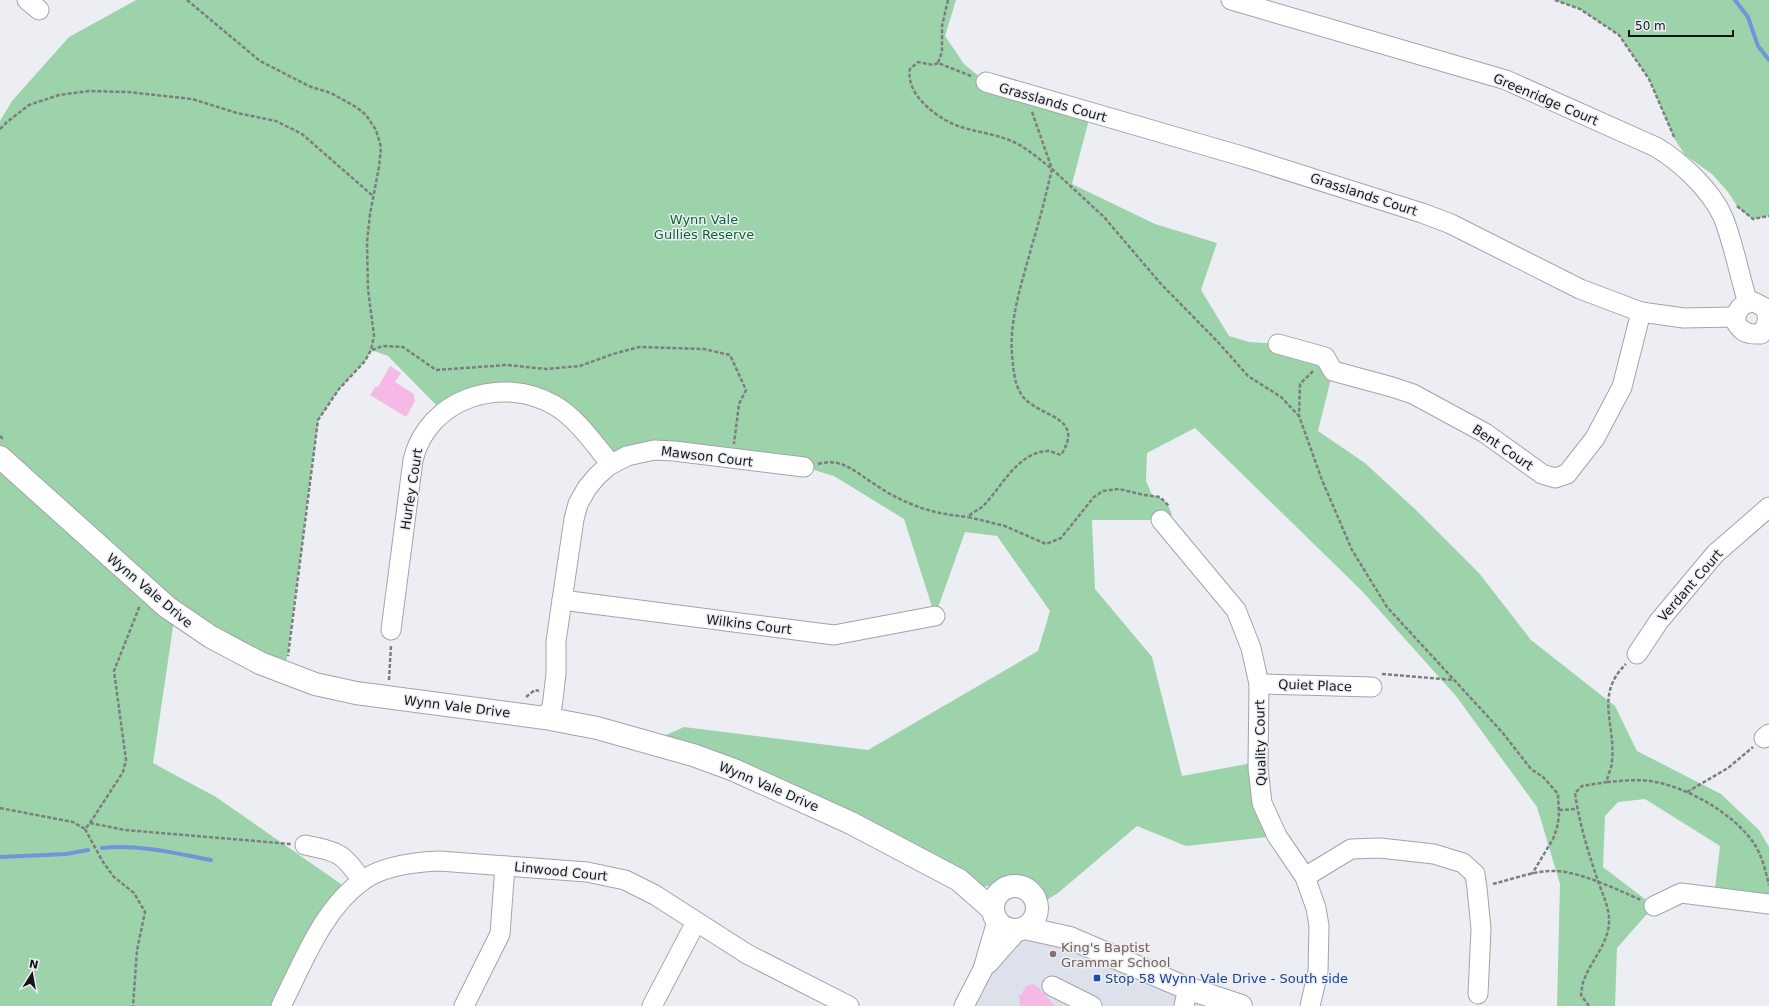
<svg xmlns="http://www.w3.org/2000/svg" width="1769" height="1006" font-family="'DejaVu Sans',sans-serif">
<style>
.built{fill:#dce1ec}
.green{fill:#9cd3aa}
.lines{fill:none;stroke-linecap:round;stroke-linejoin:round}
.stream{stroke:#6f95db;stroke-width:4}
.building{fill:#f6b9e5}
.minor-casing{stroke:#a3a4a9;stroke-width:21}
.major-casing{stroke:#a3a4a9;stroke-width:24}
.path{stroke:#7d7e81;stroke-width:2.5;stroke-dasharray:4 2;stroke-linecap:butt}
.minor{stroke:#fff;stroke-width:19}
.major{stroke:#fff;stroke-width:22}
.education-dot{fill:#8d6e63;stroke:#edeef3;stroke-width:1.5}
.transit-dot{fill:#1a4fb4;stroke:#edeef3;stroke-width:1.5}
.labels{text-anchor:middle;stroke-width:3;stroke-linejoin:round;paint-order:stroke}
.street-label{font-size:13px;fill:#151617;stroke:#edeef3}
.park-label{font-size:13px;fill:#0a6734;stroke:#edeef3}
.education-label{font-size:13px;fill:#785e54;stroke:#edeef3;text-anchor:start}
.transit-label{font-size:13px;fill:#164399;stroke:#edeef3;text-anchor:start}
</style>
<rect width="100%" height="100%" fill="#edeef3"/>
<path class="built" d="M1023 929 1247 1006H964Z"/>
<g class="green">
<path d="M136 0H956L945 36 964 64 986 82 1091 112 1072 184 1155 224 1217 243 1201 290 1229 336 1249 342 1278 344 1333 371 1318 431 1365 463 1417 511 1479 573 1531 640 1615 706 1637 751 1721 794 1759 830 1769 847V904L1714 897 1720 846 1645 799 1618 802 1605 816 1603 867 1654 906 1617 948 1615 1006H1557L1560 884 1537 807 1456 696 1362 591 1195 428 1147 453 1146 481 1152 495C1164 498 1168 503 1172 515L1161 520H1092L1095 589 1152 657 1182 776 1258 762 1277 836 1186 846 1137 826 1058 893 1037 906 1033 895 1024 888 981 886 651 742 684 727 868 750 1038 651 1050 611 997 536 965 532 935 616 904 519 834 476 804 467 674 451 611 464 576 423 526 394 443 412 388 356 371 350 365 361 339 389 318 420 285 673 175 613 153 763 216 797 351 891 281 1006H0V121L12 101 69 37Z"/>
<path d="M1555 0H1769V216L1753 219 1739 209 1728 192 1712 174 1685 155 1674 138 1649 79 1619 35 1580 9Z"/>
</g>
<g class="lines">
<g class="stream">
<path d="M1735 0 1748 17 1758 46 1769 60"/>
<path d="M102 848C139 844 175 853 211 860"/>
<path d="M0 857 66 854 88 850"/>
</g>
</g>
<g class="building">
<path d="M390 366 401 373 395 382 414 394 415 401 406 417 370 395 376 386 378 387Z"/>
<path d="M1032 984 1038 987 1055 1006H1020L1019 995H1021L1026 986Z"/>
</g>
<g class="lines">
<defs>
<g id="minor">
<path d="M27 0 39 10"/>
<path d="M1231 0 1506 80 1656 147C1681 162 1711 190 1723 217 1734 244 1739 275 1748 303"/>
<path d="M986 82 1245 157 1422 213 1451 224 1580 289 1641 312 1684 318 1733 317"/>
<path d="M1754 302 1765 308C1769 318 1768 324 1761 334 1745 335 1740 331 1733 317H1736C1738 307 1744 303 1754 302Z"/>
<path d="M1278 344 1325 357 1333 371 1392 387 1413 394 1485 433 1542 474 1555 478 1567 474 1595 438 1622 387 1641 312"/>
<path d="M1161 520 1236 610 1251 648 1259 684 1258 768 1262 803 1277 836 1305 877 1316 908 1319 926 1318 972 1310 1006"/>
<path d="M562 600 834 635 935 616"/>
<path d="M391 630 413 460C428 398 502 375 554 405 577 418 594 444 611 464"/>
<path d="M1637 654 1659 621 1715 554 1769 507"/>
<path d="M1259 684 1372 687"/>
<path d="M545 718 552 707 556 674V641L574 519 578 504 587 488 597 476 608 466 627 456 654 450 674 451 804 467"/>
<path d="M1764 738 1769 734"/>
<path d="M305 845C338 852 343 852 362 881"/>
<path d="M1305 877 1351 849 1380 848 1434 854 1463 863 1475 874 1477 888 1481 929 1478 994"/>
<path d="M1654 906 1681 893 1769 904"/>
<path d="M988 964 1018 930"/>
<path d="M1052 986 1092 1006"/>
<path d="M281 1006C303 963 322 910 362 881 382 866 415 862 439 861L587 872 625 880 655 895 747 954 849 1006"/>
<path d="M464 1006 500 934 505 866"/>
<path d="M652 1006 696 922"/>
<path d="M964 1006 983 969 997 921"/>
<path d="M1184 1006 1188 988"/>
</g>
<g id="major">
<path d="M0 457 167 607 211 637 260 663 315 684 356 693 545 718 597 728 693 755 734 770 851 823 959 880 993 910"/>
<circle cx="1015" cy="908" r="22"/>
<path d="M1025 928 1070 938 1184 987 1241 1006"/>
</g>
</defs>
<use href="#minor" class="minor-casing"/>
<use href="#major" class="major-casing"/>
<g class="path">
<path d="M187 0 260 61 311 87 331 93 356 107 366 115 376 130 381 147 379 167 370 214 367 242 368 289 374 336 371 350 365 361 339 389 318 420 288 656"/>
<path d="M948 0 942 26V52L938 63 971 76"/>
<path d="M1555 0 1580 9 1619 35 1649 79 1675 139"/>
<path d="M938 63 933 65 918 62 910 69C905 95 939 120 961 127 977 132 994 134 1009 140 1025 146 1039 159 1052 169 1046 194 1040 220 1032 245 1022 283 1007 324 1013 364 1014 375 1016 389 1024 398 1043 418 1085 417 1061 455 1057 454 1053 452 1049 451 1018 451 1002 487 983 506 979 510 972 512 968 517L1005 526 1046 544 1061 538 1094 497 1103 491 1119 489 1144 495 1160 497 1169 506"/>
<path d="M1032 112 1052 169 1104 217 1161 284 1217 341 1248 376 1281 397 1299 416"/>
<path d="M0 129 7 122 29 105 59 95 89 91 128 92 192 99 237 113 276 121 302 134 373 196"/>
<path d="M1737 206 1753 219 1769 216"/>
<path d="M372 350 383 346 403 347 436 370 507 365 546 369 580 366 613 354 639 347 704 349 730 355 746 390 739 404 734 444"/>
<path d="M1313 371 1300 384 1299 416 1322 480 1352 550 1387 607 1502 732 1531 769 1543 777 1558 794 1559 816 1557 828 1553 839 1532 874"/>
<path d="M0 436 4 440"/>
<path d="M818 464C843 457 856 473 876 485 887 493 899 499 911 504 930 512 948 515 968 517"/>
<path d="M1382 674 1454 680"/>
<path d="M389 680 391 645"/>
<path d="M526 697 535 690 539 691"/>
<path d="M1607 782C1621 781 1636 779 1650 781 1686 786 1735 814 1755 845 1762 856 1766 872 1769 885"/>
<path d="M1687 792 1728 768 1753 747"/>
<path d="M0 808 73 822 85 829 90 823 123 772 126 760 114 671 140 605"/>
<path d="M1559 810 1577 809"/>
<path d="M90 823 125 830 291 844"/>
<path d="M85 829 103 862 114 877 134 893 145 912 137 950 133 1006"/>
<path d="M1493 884C1513 879 1536 870 1556 871 1581 872 1618 890 1641 900"/>
<path d="M1589 1006 1581 995C1582 990 1582 984 1584 980 1591 961 1607 945 1609 924 1610 908 1603 896 1598 881 1588 852 1579 822 1575 793L1582 786 1607 782C1607 775 1612 769 1612 761 1616 724 1594 695 1626 664"/>
</g>
<use href="#minor" class="minor"/>
<use href="#major" class="major"/>
</g>
<circle class="education-dot" cx="1053" cy="954" r="4"/>
<rect class="transit-dot" x="1093" y="974" width="8" height="8" rx="2"/>
<g class="labels">
<g class="street-label">
<text transform="translate(1546 99) rotate(23)" y="5">Greenridge Court</text>
<text transform="translate(1053 102) rotate(16)" y="5">Grasslands Court</text>
<text transform="translate(1364 194) rotate(18)" y="5">Grasslands Court</text>
<text transform="translate(1503 447) rotate(34)" y="5">Bent Court</text>
<text transform="translate(707 456) rotate(7)" y="5">Mawson Court</text>
<text transform="translate(411 489) rotate(-81)" y="5">Hurley Court</text>
<text transform="translate(1690 585) rotate(-49)" y="5">Verdant Court</text>
<text transform="translate(150 590) rotate(40)" y="5">Wynn Vale Drive</text>
<text transform="translate(749 624) rotate(7)" y="5">Wilkins Court</text>
<text transform="translate(1315 685) rotate(2)" y="5">Quiet Place</text>
<text transform="translate(457 706) rotate(7)" y="5">Wynn Vale Drive</text>
<text transform="translate(1260 743) rotate(-91)" y="5">Quality Court</text>
<text transform="translate(769 786) rotate(23)" y="5">Wynn Vale Drive</text>
<text transform="translate(561 871) rotate(6)" y="5">Linwood Court</text>
</g>
<g class="park-label">
<text x="704" y="224">Wynn Vale<tspan x="704" dy="15">Gullies Reserve</tspan></text>
</g>
<g class="education-label">
<text x="1061" y="952">King's Baptist<tspan x="1061" dy="15">Grammar School</tspan></text>
</g>
<g class="transit-label">
<text x="1105" y="983">Stop 58 Wynn Vale Drive - South side</text>
</g>
</g>
<g transform="translate(32 974) rotate(11)" stroke="#edeef3" stroke-width="3" paint-order="stroke">
<path d="M0-3L7 15L0 10L-7 15Z" fill="#151617"/>
<text y="-6" font-size="11" font-weight="bold" text-anchor="middle" fill="#151617">N</text>
</g>
<path d="M1629 30v6h104v-6" fill="none" stroke="#151617" stroke-width="2"/>
<text x="1635" y="30" font-size="12" fill="#151617" stroke="#edeef3" stroke-width="3" paint-order="stroke">50 m</text>
</svg>
